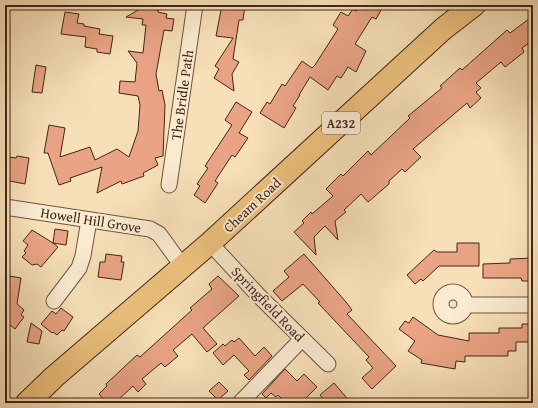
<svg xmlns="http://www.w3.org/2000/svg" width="538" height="408" font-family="'Gentium Book Plus',serif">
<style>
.building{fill:#eaa485;stroke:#422616}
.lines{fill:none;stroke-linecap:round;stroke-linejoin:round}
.minor-casing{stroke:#6f543e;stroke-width:17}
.highway-casing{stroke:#422616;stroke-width:24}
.minor{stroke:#faebd1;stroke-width:15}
.highway{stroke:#ecc07c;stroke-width:22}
.labels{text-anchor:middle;stroke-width:4;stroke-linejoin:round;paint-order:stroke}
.shield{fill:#faebd1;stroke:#79614e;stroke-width:1}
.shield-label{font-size:13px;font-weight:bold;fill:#422616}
.street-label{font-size:14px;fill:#422616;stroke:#faebd1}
</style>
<rect width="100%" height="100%" fill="#f7e0b8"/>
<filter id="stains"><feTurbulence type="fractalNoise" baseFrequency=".005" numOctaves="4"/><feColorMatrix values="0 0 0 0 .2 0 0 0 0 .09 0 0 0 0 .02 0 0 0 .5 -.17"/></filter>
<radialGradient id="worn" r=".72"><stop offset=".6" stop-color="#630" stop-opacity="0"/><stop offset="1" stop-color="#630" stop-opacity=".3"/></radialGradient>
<g class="building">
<path d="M147 5H159L158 12 167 14 166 18 174 19 172 31 164 30 156 74 159 91 162 90 165 105 163 156 155 158 158 165 143 173 144 176 122 184 121 181 97 193 102 167 70 178 71 181 59 185 48 153H44L49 125 65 128 60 157 90 147 95 160 117 149 129 157 138 131 140 105 138 96 119 93 120 81 135 82 137 63 128 51 143 53 146 25H142L143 19 126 17Z"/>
<path d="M222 5H245L243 20H239L233 59 239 62 232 74 234 91 214 78 219 69 215 66 233 38 216 36Z"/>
<path d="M354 5H384L376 19 372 17 355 44 366 51 356 72 348 67 341 78 337 76 328 90 310 77 299 95H300L293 106 296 108 284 128 260 113 267 102 270 104 282 84 285 86 302 61 312 68 315 65 338 29 333 25 341 12 348 16 353 9 356 11 358 8Z"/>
<path d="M65 12 79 14 77 23 84 24V26L100 29 99 34 113 36 110 54 97 52V49L85 47 86 37 61 34Z"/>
<path d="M533 16V40L522 48 524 52 505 67 501 62 476 83 481 88 476 92 481 98 470 108 467 103 413 149 421 157 405 172 402 169 389 181V184L368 202 361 194 344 210 346 212 335 221 338 240 325 226 314 237 316 255 294 232 304 223 302 221 311 212 312 214 333 196 326 189 341 174 343 176 368 151 371 155 410 118 408 116 442 88 440 86 460 68 462 70 507 30 510 33Z"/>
<path d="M36 65 46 67 42 93 32 92Z"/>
<path d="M236 102 252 112 239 133 248 138 235 157 232 155 215 181 218 183 205 203 194 195 200 186 197 184 208 168 205 166 232 125 225 120Z"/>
<path d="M17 156 29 158 25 184 5 180V160L8 161 9 157 16 158Z"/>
<path d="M55 229 68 231 66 245 53 243 58 247 41 267 37 264 32 265 22 257 26 253 24 251 28 245 23 241 32 230 53 243Z"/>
<path d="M457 243H479V266H439L423 281 421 279 415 284 407 275 434 250 437 252H457Z"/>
<path d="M106 254 122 256 121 262H124L121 280 98 277 100 262H105Z"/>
<path d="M304 254 346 302 352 310 347 314 396 366 372 389 362 378 373 368 366 360 369 357 318 303 320 302 303 284 282 301 273 291 289 277 284 271Z"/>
<path d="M533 258V281H522L521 278H483V264L510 263V259Z"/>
<path d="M10 276 21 278 17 304 24 310 21 315 24 317 15 329 5 321V306Z"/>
<path d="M218 276 239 296 203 328 217 344 207 352 192 334 173 350 178 356 165 367 161 363 142 379 146 384 138 392 133 386 115 403 111 399 107 403 99 394 107 386 106 384 137 355 140 357 192 310 190 308 212 289 209 284Z"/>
<path d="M61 308 73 317 64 331 62 330 57 335 53 332 52 333 41 324 52 311 56 314Z"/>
<path d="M413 317 438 335 469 341V333H499V328H522V324H533V342H516V351H508V356H465V362L456 361 455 369 421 363 422 360 408 351 415 341 399 329 405 321 409 323Z"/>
<path d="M31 323 42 331 39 344 27 342Z"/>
<path d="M239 338 255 356 264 347 272 356 249 380 244 375 249 371 234 355 223 365 213 353 223 344 225 346 232 340 234 342Z"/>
<path d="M285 369 297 381 304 374 317 387 301 403H286L278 395 276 397 271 393 266 398 262 394Z"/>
<path d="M219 382 228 391 218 400 209 391Z"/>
<path d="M334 383 351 403H326L320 395Z"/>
</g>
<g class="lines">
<defs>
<g id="minor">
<path d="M169 185 195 5"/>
<path d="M5 207 150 229 159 234 183 267"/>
<path d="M210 243 258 295 328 364"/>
<circle cx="453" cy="304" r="12"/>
<path d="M54 301 79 268 83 256 89 220"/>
<path d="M465 305H533"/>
<path d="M240 403 302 339"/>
</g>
<path id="highway" d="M27 403 54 377 210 243 443 29 474 5"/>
</defs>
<use href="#minor" class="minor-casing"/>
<use href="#highway" class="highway-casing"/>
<use href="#minor" class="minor"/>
<use href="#highway" class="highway"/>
</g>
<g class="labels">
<rect class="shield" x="322" y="112" width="38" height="22" rx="3"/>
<g class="shield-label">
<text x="341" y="128">A232</text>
</g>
<g class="street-label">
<text transform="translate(182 95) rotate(-82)" y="5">The Bridle Path</text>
<text transform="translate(252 205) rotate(-43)" y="5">Cheam Road</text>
<text transform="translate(91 220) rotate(9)" y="5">Howell Hill Grove</text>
<text transform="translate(268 304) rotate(46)" y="5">Springfield Road</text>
</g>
</g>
<rect width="538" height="408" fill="none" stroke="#f7e0b8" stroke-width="20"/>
<rect x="6" y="6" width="526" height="396" fill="none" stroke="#422616" stroke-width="2"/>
<rect x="10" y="10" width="518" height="388" fill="none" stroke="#422616"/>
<rect width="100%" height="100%" filter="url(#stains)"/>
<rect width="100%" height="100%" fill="url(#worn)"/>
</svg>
